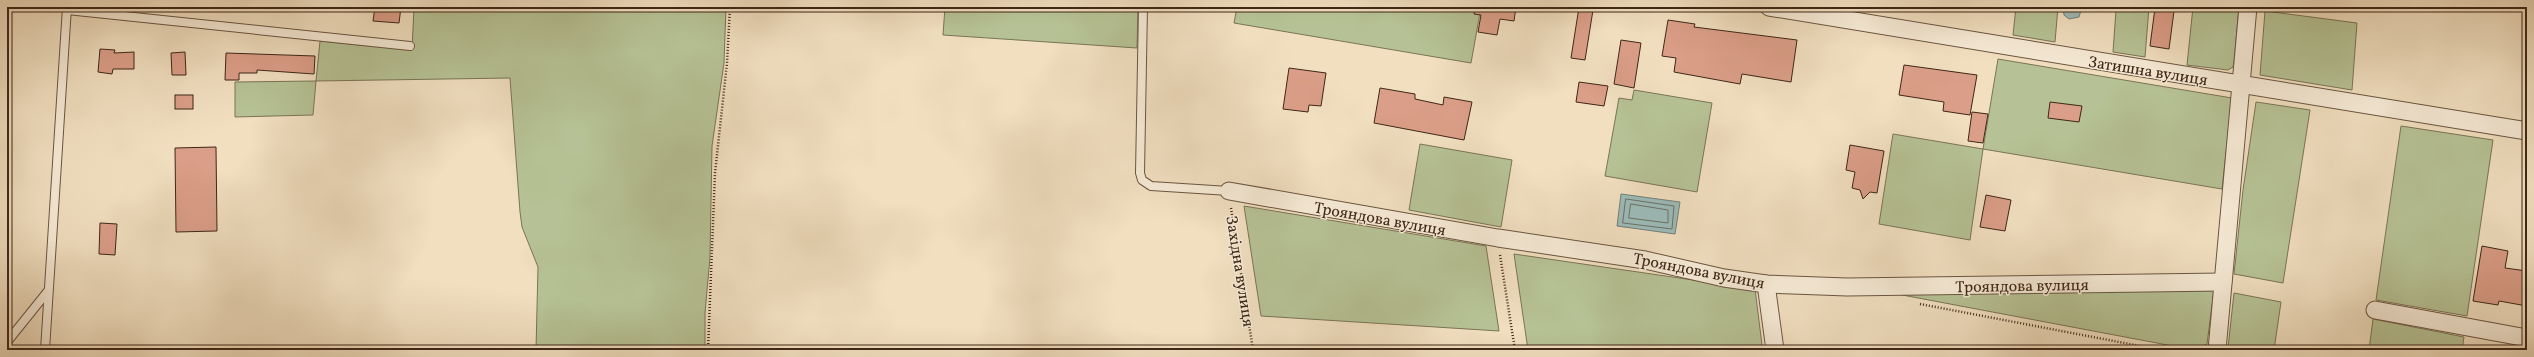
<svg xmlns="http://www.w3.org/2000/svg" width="2534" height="357" font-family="Vollkorn,serif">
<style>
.green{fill:#b6c295;stroke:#7a7456}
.water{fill:#9cbbb9;stroke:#768078}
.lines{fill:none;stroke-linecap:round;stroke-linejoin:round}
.shore{stroke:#6d7168;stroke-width:1}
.building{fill:#db9e88;stroke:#3e2717}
.service-casing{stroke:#6b5541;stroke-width:10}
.minor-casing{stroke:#6b5541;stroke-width:19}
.path{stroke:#3e2717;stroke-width:2.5;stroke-dasharray:1 2;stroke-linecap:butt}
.service{stroke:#f6ead6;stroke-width:8}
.minor{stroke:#f6ead6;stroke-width:17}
.labels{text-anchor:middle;stroke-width:3;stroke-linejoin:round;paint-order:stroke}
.street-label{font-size:16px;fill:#3e2717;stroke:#f6ead6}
</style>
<rect width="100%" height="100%" fill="#f1dfc0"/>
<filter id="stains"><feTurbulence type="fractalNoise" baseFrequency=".005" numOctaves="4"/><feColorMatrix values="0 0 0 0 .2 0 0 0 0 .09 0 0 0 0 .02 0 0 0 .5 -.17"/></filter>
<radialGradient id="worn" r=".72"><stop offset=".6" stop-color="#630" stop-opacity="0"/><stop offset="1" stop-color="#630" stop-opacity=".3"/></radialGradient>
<g class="green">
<path d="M414 7H726L724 63 712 146 710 257 705 313V350H536L538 267 522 227 520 212 510 78 316 81 313 115 235 117V82L316 81 320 41 412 50Z"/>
<path d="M945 7H1138L1137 48 943 35Z"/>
<path d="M1237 7H1481L1471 63 1234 23Z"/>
<path d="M2016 7H2058L2055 42 2013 35Z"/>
<path d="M2119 7H2149L2145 57 2113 52 2116 10Z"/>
<path d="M2193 7H2239L2234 62 2233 67 2228 70 2187 65Z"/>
<path d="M2265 11 2357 23 2352 90 2260 75Z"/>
<path d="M1998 59 2232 98 2222 189 1983 149 1970 240 1879 224 1893 134 1983 149Z"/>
<path d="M1634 90 1712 103 1697 192 1605 176 1619 98 1632 100Z"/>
<path d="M2256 102 2310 110 2283 283 2234 274 2243 190Z"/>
<path d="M2401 126 2493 140 2467 316 2376 300Z"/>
<path d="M1420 144 1512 160 1501 227 1409 210Z"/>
<path d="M1244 206 1486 246 1499 331 1261 316Z"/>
<path d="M1514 254 1755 289 1762 345 1731 350H1528Z"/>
<path d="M2214 290 2207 344 2194 350 1897 294Z"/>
<path d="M2234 293 2281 302 2274 350 2228 348Z"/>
<path d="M2373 319 2464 337 2462 350H2369Z"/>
</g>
<g class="water">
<path d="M2063 7H2082L2079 17 2069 19 2064 15Z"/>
<path d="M1621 194 1680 202 1675 234 1617 226Z"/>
</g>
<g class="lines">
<g class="shore">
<path d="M1626 199 1674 206 1672 229 1623 223Z"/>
<path d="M1631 204 1668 210V223L1629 218Z"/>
</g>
</g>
<g class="building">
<path d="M375 7H401L399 23 373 21Z"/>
<path d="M1475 7H1516L1514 21 1500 19 1497 35 1478 32 1481 15 1474 14Z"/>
<path d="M1579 7 1593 10 1585 60 1571 58Z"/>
<path d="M2155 8 2174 11 2169 49 2150 46Z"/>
<path d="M1668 20 1695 24 1694 27 1797 40 1791 82 1742 74 1740 84 1674 72 1676 58 1662 56Z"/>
<path d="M1621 40 1641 43 1634 88 1614 84Z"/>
<path d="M100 49 115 50 114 53 134 52V69H113L112 74 98 72Z"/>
<path d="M185 52 186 75H172L171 53Z"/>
<path d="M226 53 315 56 314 74 257 70V73H239V80H225Z"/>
<path d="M1904 65 1977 75 1970 115 1943 111 1944 102 1899 95Z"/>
<path d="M1289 68 1326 73 1321 106 1309 105 1308 112 1283 109Z"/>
<path d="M1579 82 1608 86 1604 106 1576 102Z"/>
<path d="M1380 88 1415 94V99L1443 105 1444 97 1472 102 1464 140 1374 123Z"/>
<rect x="175" y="95" width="18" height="14"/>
<path d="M2050 102 2082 106 2079 122 2048 118Z"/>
<path d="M1972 112 1988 114 1983 143 1968 141Z"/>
<path d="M1850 145 1884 151 1877 193 1870 192 1863 199 1860 190 1852 188 1855 172 1846 170Z"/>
<path d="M216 147 217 231 176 232 175 148Z"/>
<path d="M1986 195 2011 200 2005 231 1980 227Z"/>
<path d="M100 223 117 224 115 255 99 254Z"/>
<path d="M2482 246 2508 251 2505 268 2527 271V306L2499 301 2498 305 2473 301Z"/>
</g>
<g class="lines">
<defs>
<g id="service">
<path d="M1143 7 1140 173 1142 180 1151 186 1229 191"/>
<path d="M67 10 410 46"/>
<path d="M7 342 48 291"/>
<path d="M45 350 67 7"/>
</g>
<g id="minor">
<path d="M1769 7 2527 131"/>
<path d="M1229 191 1498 238 1645 260 1724 278 1766 284 1847 287 2223 282"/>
<path d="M1766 284 1775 350"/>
<path d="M2375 310 2527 338"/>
<path d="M2217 350 2248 7"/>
</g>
</defs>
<use href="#service" class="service-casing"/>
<use href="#minor" class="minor-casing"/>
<g class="path">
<path d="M1231 208 1253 350"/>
<path d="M1500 255 1515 350"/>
<path d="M1920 304 2161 350"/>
<path d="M708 350 715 173 727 63 730 7"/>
</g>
<use href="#service" class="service"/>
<use href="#minor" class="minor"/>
</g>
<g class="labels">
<g class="street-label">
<text transform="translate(2148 70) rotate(9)" y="6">Затишна вулиця</text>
<text transform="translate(1380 218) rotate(10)" y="6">Трояндова вулиця</text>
<text transform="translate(1699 270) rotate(11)" y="6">Трояндова вулиця</text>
<text transform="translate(1241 271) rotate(81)" y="6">Західна вулиця</text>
<text transform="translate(2022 285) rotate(-1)" y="6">Трояндова вулиця</text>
</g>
</g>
<rect width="2534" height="357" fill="none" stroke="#f1dfc0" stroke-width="24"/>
<rect x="8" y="8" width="2518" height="341" fill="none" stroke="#3e2717" stroke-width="2"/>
<rect x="12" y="12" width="2510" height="333" fill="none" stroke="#3e2717"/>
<rect width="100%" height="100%" filter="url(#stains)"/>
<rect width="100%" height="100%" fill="url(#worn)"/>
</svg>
